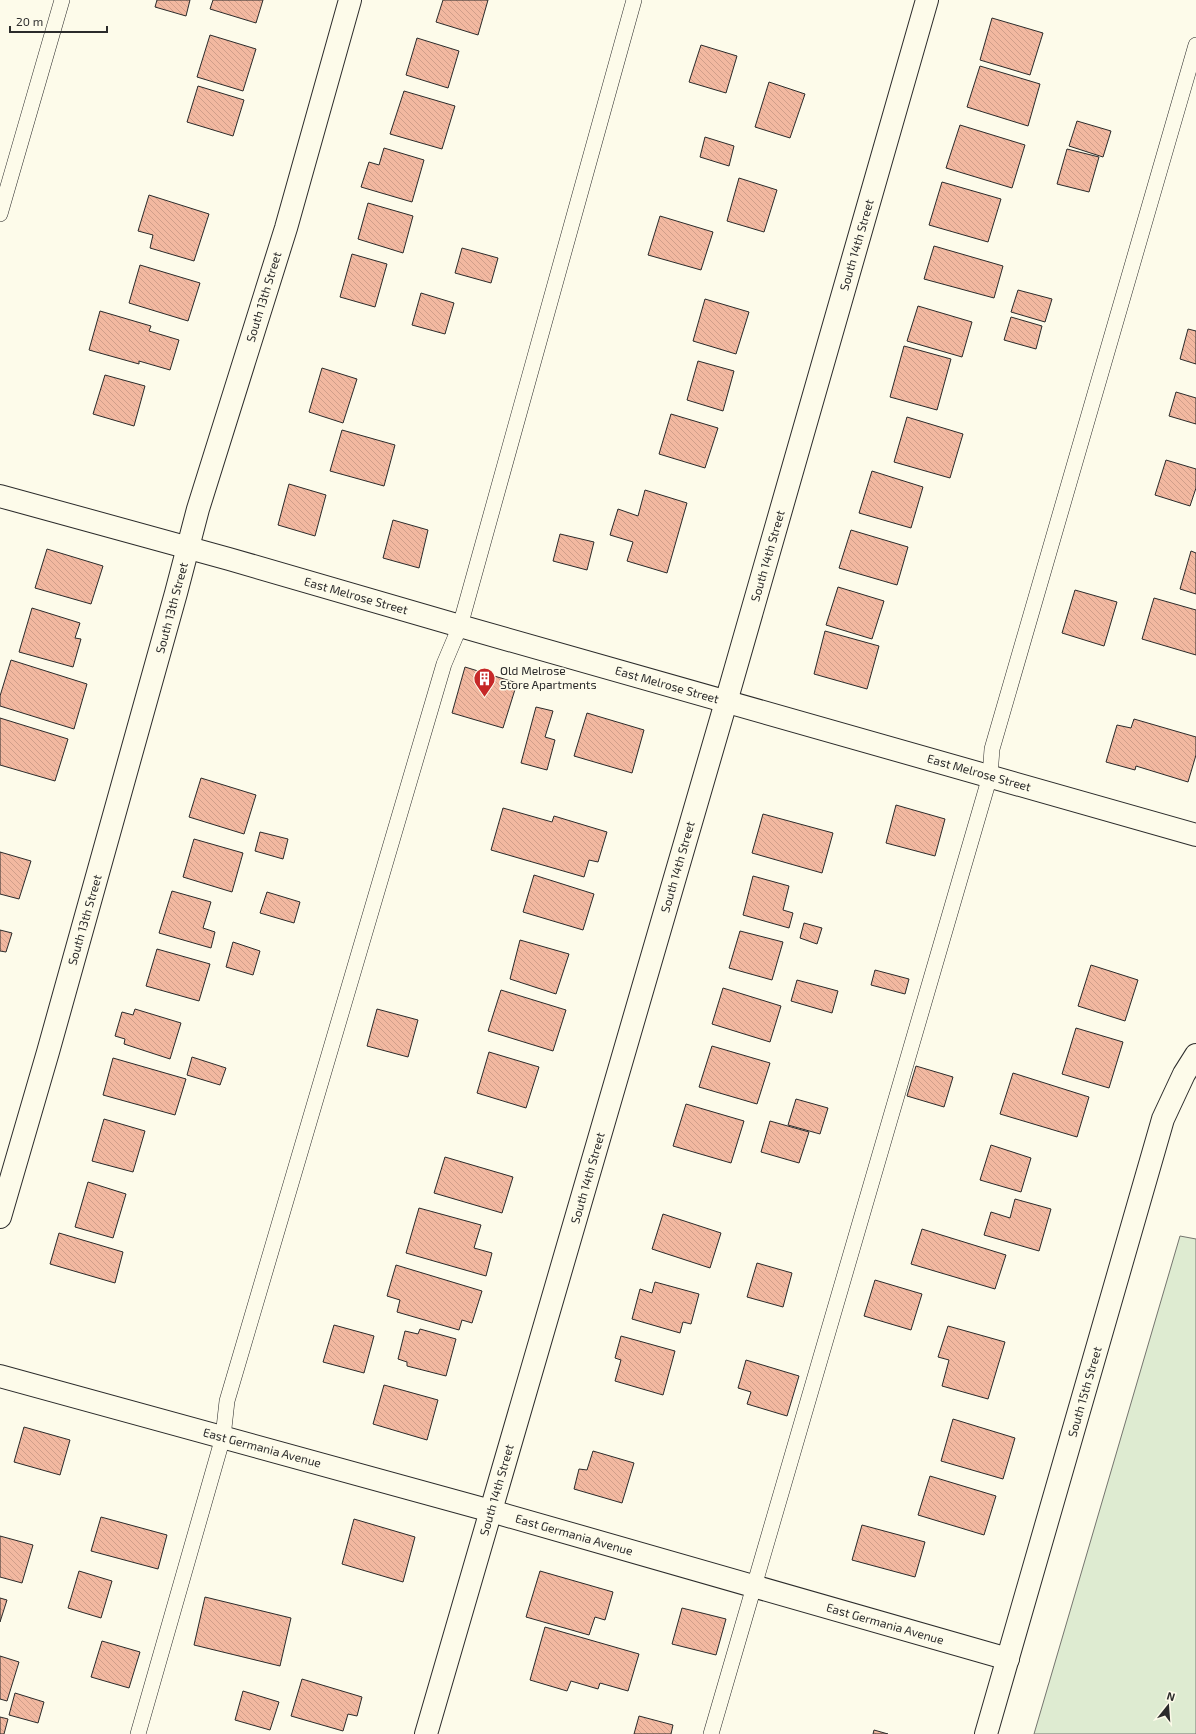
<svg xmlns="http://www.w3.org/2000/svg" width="1196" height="1734" font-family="'Exo 2',sans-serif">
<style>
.grass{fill:#deebd1;stroke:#74746e}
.building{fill:url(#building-back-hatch);stroke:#2b2b2b}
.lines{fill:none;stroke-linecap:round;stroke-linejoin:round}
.service-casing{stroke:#2b2b2b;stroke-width:16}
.minor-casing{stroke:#2b2b2b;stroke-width:24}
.service{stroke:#fdfbea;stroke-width:15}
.minor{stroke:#fdfbea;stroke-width:22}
.labels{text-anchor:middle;stroke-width:3;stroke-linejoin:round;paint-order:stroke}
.street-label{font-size:12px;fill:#2b2b2b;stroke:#fdfbea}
.poi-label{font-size:12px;fill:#2b2b2b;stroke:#fdfbea;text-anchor:start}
</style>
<defs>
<pattern id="building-back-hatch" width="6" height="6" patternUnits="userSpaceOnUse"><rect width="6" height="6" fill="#f2b8a0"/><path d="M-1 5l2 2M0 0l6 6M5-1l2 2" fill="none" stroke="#d09e8a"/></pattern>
</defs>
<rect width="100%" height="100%" fill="#fdfbea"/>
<path class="grass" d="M1180 1236 1196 1239V1734H1034Z"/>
<g class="building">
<path d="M157 0H190L186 16 155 7Z"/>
<path d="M213 0H263L256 23 210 9Z"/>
<path d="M443 0H488L478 35 436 22Z"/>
<path d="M992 18 1043 33 1030 75 980 60Z"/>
<path d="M210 35 256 49 243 91 197 77Z"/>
<path d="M417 38 459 51 448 88 406 75Z"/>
<path d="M701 45 737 56 726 93 689 82Z"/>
<path d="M980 66 1040 84 1028 126 967 107Z"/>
<path d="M769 82 805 94 790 138 755 127Z"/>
<path d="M198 86 244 100 233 136 187 122Z"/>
<path d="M404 91 455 106 442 149 390 134Z"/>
<path d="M1077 121 1111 131 1103 157 1069 146Z"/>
<path d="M960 125 1025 145 1012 188 946 168Z"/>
<path d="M705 137 734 146 729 166 700 157Z"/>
<path d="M384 148 424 160 412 202 361 187 369 162 379 165Z"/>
<path d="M1067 149 1099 157 1089 192 1057 184Z"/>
<path d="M739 178 777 190 764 232 727 221Z"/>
<path d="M942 182 1001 199 988 242 929 225Z"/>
<path d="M149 195 209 214 194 261 150 248 153 235 138 231Z"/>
<path d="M368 203 413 216 403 253 358 239Z"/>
<path d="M660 216 713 232 701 270 648 255Z"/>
<path d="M934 246 1003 266 994 298 924 279Z"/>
<path d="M462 248 498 258 491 283 455 273Z"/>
<path d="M352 254 387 264 375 307 340 297Z"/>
<path d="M140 265 200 283 188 321 129 303Z"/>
<path d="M1018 290 1052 299 1045 322 1011 312Z"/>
<path d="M421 293 454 303 445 334 412 325Z"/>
<path d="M705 299 749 312 736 354 693 341Z"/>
<path d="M918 306 972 322 962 357 907 341Z"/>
<path d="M100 311 151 326 149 331 179 340 170 370 139 361V364L89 350Z"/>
<path d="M1011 317 1042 326 1036 349 1004 340Z"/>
<path d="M1188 329 1196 331V364L1180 359Z"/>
<path d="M904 346 951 359 937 410 890 397Z"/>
<path d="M698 361 734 371 723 411 687 400Z"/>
<path d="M322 368 357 379 343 423 309 412Z"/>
<path d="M105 375 145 386 134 426 93 414Z"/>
<path d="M1176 392 1196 398V424L1169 416Z"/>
<path d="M671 414 718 428 705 468 659 454Z"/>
<path d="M907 417 963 434 950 478 894 462Z"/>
<path d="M342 430 395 445 384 486 330 471Z"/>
<path d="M1166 460 1196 469V488L1190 506 1155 495Z"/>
<path d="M872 471 923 487 911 528 859 513Z"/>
<path d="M289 484 326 495 315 536 278 525Z"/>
<path d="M645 490 687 503 667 573 627 561 633 542 610 535 618 509 638 516Z"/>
<path d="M393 520 428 530 419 568 383 558Z"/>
<path d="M851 530 908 547 897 585 839 568Z"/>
<path d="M560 534 594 542 587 570 553 561Z"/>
<path d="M47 549 103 566 91 604 35 588Z"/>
<path d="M1191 551 1196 553V594L1180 589Z"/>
<path d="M838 587 884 601 872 639 826 625Z"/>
<path d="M1075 590 1117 602 1104 646 1062 633Z"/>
<path d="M1154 598 1196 610V655L1142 639Z"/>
<path d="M32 608 80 623 75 638 81 639 73 667 19 652Z"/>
<path d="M825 631 879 646 867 689 814 674Z"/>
<path d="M11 660 87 684 74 729 0 706V696Z"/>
<path d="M465 667 517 683 503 728 452 713Z"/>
<path d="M536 707 553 711 545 737 555 740 547 770 521 763Z"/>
<path d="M587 713 644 730 632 773 574 756Z"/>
<path d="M0 718 68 739 55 781 0 765Z"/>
<path d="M1134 719 1196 737V755L1188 782 1136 766 1135 770 1106 762 1117 725 1131 728Z"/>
<path d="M201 778 256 795 244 834 189 817Z"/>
<path d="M896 805 945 819 935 856 886 843Z"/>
<path d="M503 808 552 822 554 816 607 832 598 862 589 860 584 877 491 850Z"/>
<path d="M763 814 833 833 822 873 752 853Z"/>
<path d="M260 832 288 839 283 859 255 851Z"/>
<path d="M194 839 243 853 232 892 183 877Z"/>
<path d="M0 852 31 861 19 899 0 894Z"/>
<path d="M534 875 594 894 583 930 523 912Z"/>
<path d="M753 876 789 886 783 910 793 913 789 928 743 915Z"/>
<path d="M172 891 211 902 203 928 215 932 211 948 159 933Z"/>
<path d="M267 892 300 902 294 923 260 913Z"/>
<path d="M804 923 822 928 817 944 800 938Z"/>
<path d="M0 930 12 933 6 952 0 951Z"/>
<path d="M740 931 783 942 772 980 729 968Z"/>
<path d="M520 940 569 954 556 994 510 979Z"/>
<path d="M233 942 260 951 253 975 226 967Z"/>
<path d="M157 949 210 964 199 1001 146 986Z"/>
<path d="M1091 965 1138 980 1125 1021 1078 1006Z"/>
<path d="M875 970 909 979 905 994 871 985Z"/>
<path d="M797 980 838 991 832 1013 791 1001Z"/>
<path d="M723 988 781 1006 770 1042 712 1024Z"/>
<path d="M501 990 566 1010 553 1051 488 1031Z"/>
<path d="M135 1009 181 1023 170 1059 124 1044 125 1039 115 1036 122 1012 133 1015Z"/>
<path d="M377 1009 418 1020 408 1057 367 1046Z"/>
<path d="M1076 1028 1123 1042 1109 1088 1062 1074Z"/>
<path d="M712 1046 770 1063 757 1104 699 1087Z"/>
<path d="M489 1052 539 1067 526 1108 477 1093Z"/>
<path d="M192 1057 226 1068 220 1085 187 1075Z"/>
<path d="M113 1058 186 1079 175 1115 103 1095Z"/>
<path d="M916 1066 953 1077 944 1107 907 1096Z"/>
<path d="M1013 1073 1089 1097 1077 1137 1000 1114Z"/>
<path d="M796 1099 828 1108 820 1134 788 1125Z"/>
<path d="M686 1104 744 1121 731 1163 673 1146Z"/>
<path d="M104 1119 145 1131 133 1172 92 1161Z"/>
<path d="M770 1121 809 1132 799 1163 761 1152Z"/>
<path d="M991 1145 1031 1158 1021 1192 980 1180Z"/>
<path d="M445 1157 513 1177 502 1213 434 1193Z"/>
<path d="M88 1182 126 1194 113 1238 75 1227Z"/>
<path d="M1015 1199 1051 1209 1039 1251 984 1235 991 1212 1010 1218Z"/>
<path d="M419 1208 481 1225 474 1248 492 1253 486 1276 406 1253Z"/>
<path d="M663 1214 721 1233 710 1268 652 1249Z"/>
<path d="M922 1229 1006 1255 995 1289 911 1264Z"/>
<path d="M59 1233 123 1252 115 1283 50 1264Z"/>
<path d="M757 1263 792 1273 783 1307 747 1297Z"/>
<path d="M396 1265 482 1291 472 1323 462 1320 459 1330 397 1312 400 1300 387 1296Z"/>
<path d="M875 1280 922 1294 911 1330 864 1316Z"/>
<path d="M655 1282 699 1294 691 1324 683 1322 680 1333 632 1319 640 1289 652 1293Z"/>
<path d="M334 1325 374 1336 364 1373 323 1362Z"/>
<path d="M948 1326 1005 1342 988 1399 942 1386 949 1360 938 1357Z"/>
<path d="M420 1329 456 1339 446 1376 407 1366V1362L398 1359 405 1331 418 1334Z"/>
<path d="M621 1336 675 1351 663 1395 615 1381 621 1360 615 1358Z"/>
<path d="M746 1360 799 1376 787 1416 747 1404 751 1392 738 1388Z"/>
<path d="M384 1385 438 1400 427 1440 373 1424Z"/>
<path d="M953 1419 1015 1438 1003 1479 941 1461Z"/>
<path d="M24 1427 70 1440 60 1475 14 1462Z"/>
<path d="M593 1451 634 1463 622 1503 574 1489 579 1469 587 1470Z"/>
<path d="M930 1476 996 1496 984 1535 918 1515Z"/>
<path d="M101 1517 167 1535 158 1569 91 1551Z"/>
<path d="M354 1519 415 1537 403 1582 342 1564Z"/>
<path d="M862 1525 925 1542 915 1577 852 1560Z"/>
<path d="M0 1536 33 1545 22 1583 0 1577Z"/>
<path d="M79 1571 112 1581 101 1618 68 1608Z"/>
<path d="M540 1571 613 1592 605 1620 595 1617 589 1635 526 1617Z"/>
<path d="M205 1597 291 1618 280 1666 194 1645Z"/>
<path d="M0 1598 7 1600 0 1622Z"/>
<path d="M682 1608 726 1619 716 1655 672 1644Z"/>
<path d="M545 1627 639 1654 628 1691 600 1683 598 1689 571 1681 567 1691 530 1680Z"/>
<path d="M102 1641 140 1652 129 1688 91 1677Z"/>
<path d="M0 1656 19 1662 7 1701 0 1699Z"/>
<path d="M302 1679 362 1697 357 1716 348 1714 343 1731 291 1716Z"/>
<path d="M243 1691 279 1702 270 1730 235 1720Z"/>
<path d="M15 1693 44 1702 38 1723 9 1715Z"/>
<path d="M639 1716 673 1725 671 1734H634Z"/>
<path d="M0 1717 8 1719 4 1734H0Z"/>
<path d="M874 1730 888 1734H873Z"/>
</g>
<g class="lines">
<defs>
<g id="service">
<path d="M0 214 62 0"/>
<path d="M138 1734 223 1437 227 1401 444 664 460 626 634 0"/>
<path d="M711 1734 990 776 992 749 1196 45"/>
</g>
<g id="minor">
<path d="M0 496 229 559 460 626 1196 835"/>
<path d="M0 1217 48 1052 176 593 198 509 286 228 350 0"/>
<path d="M0 1376 491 1511 1008 1659"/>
<path d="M426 1734 726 702 927 0"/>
<path d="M986 1734 1163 1119 1184 1074 1196 1055"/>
</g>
</defs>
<use href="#service" class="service-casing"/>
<use href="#minor" class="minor-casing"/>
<use href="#service" class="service"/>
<use href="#minor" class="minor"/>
</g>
<defs>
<symbol id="building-pin" viewBox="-11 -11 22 30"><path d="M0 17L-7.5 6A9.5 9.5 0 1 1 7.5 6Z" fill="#c62828" stroke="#fdfbea"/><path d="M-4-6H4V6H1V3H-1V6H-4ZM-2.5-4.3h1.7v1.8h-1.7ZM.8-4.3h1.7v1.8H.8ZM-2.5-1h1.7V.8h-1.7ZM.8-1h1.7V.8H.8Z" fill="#fff"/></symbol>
</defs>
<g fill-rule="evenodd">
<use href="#building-pin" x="472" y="666" width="25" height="34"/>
</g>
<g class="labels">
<g class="street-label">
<text transform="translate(857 245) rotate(-74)" y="4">South 14th Street</text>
<text transform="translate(264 297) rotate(-73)" y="4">South 13th Street</text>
<text transform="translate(768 556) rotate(-74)" y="4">South 14th Street</text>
<text transform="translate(356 596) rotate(16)" y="4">East Melrose Street</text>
<text transform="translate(172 608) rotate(-75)" y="4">South 13th Street</text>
<text transform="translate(667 685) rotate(16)" y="4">East Melrose Street</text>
<text transform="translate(979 773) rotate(16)" y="4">East Melrose Street</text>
<text transform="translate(678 867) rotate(-74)" y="4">South 14th Street</text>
<text transform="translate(85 920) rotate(-74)" y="4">South 13th Street</text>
<text transform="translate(588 1178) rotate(-74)" y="4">South 14th Street</text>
<text transform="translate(1085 1392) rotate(-74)" y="4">South 15th Street</text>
<text transform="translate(262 1448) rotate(15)" y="4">East Germania Avenue</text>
<text transform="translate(497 1490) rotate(-74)" y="4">South 14th Street</text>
<text transform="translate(574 1535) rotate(16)" y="4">East Germania Avenue</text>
<text transform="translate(885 1624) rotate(16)" y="4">East Germania Avenue</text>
</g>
<g class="poi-label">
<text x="500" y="675">Old Melrose<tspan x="500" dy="14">Store Apartments</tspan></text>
</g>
</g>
<g transform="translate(1168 1706) rotate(17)" stroke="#fdfbea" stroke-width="3" paint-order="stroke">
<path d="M0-3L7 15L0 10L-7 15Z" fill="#2b2b2b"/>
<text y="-6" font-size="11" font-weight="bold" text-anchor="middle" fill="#2b2b2b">N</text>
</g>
<path d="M10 26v6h97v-6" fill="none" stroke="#2b2b2b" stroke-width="2"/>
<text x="16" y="26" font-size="12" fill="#2b2b2b" stroke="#fdfbea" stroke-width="3" paint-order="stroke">20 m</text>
</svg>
